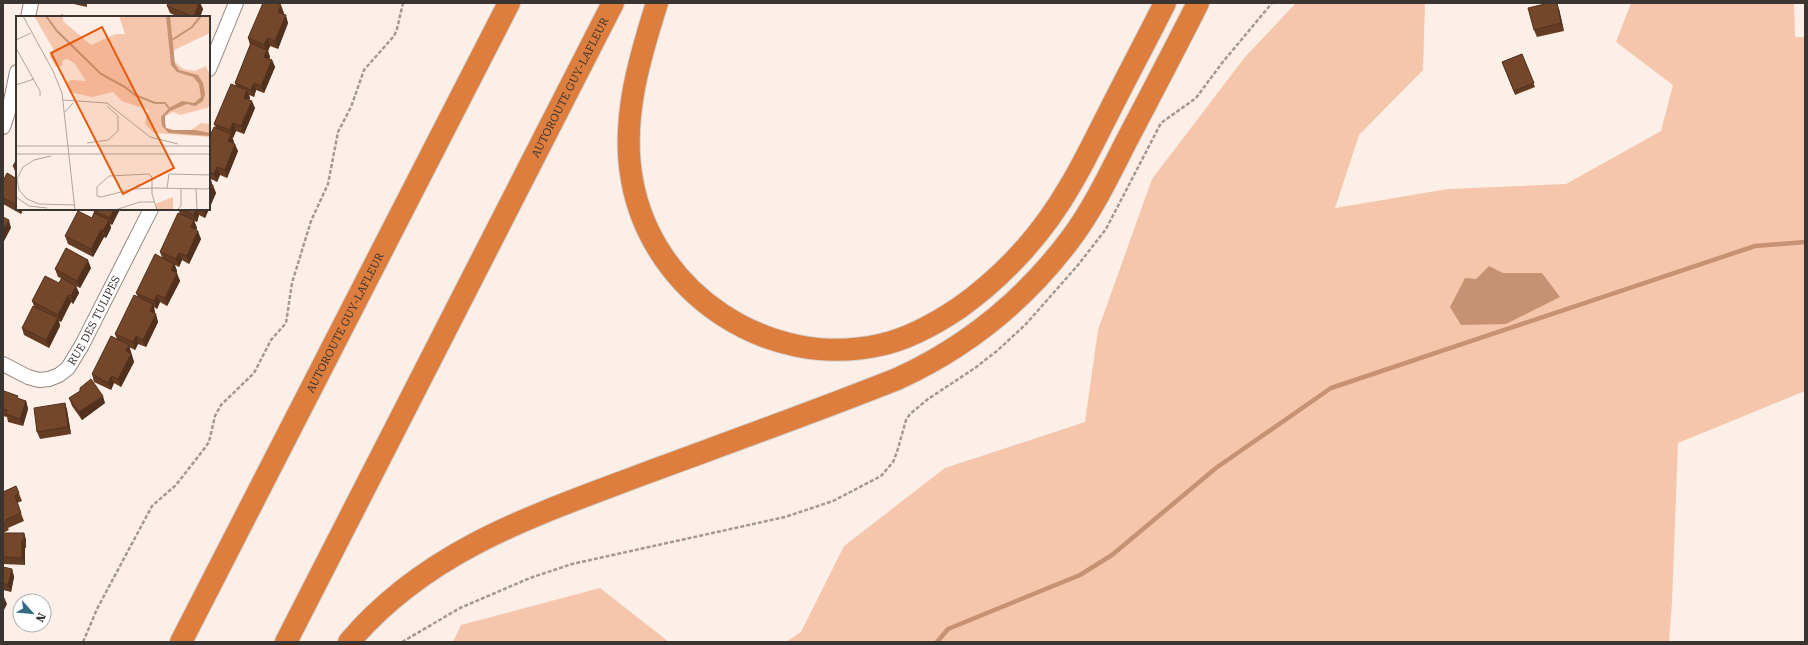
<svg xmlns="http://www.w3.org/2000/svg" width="1808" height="645" font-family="'Roboto Serif',serif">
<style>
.green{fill:#f5c6ab}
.water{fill:#c69273}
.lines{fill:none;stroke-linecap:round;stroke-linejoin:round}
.stream{stroke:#c69273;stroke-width:4.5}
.minor-casing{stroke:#95867d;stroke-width:16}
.motorway-casing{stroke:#d4d3d2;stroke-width:24}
.path{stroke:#a29992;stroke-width:2.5;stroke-dasharray:4 2;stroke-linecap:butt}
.minor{stroke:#fff;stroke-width:14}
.motorway{stroke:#dd7e3e;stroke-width:22}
.wall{fill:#643c24}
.shaded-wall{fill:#51311d}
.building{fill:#74462a;stroke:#51311d}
.labels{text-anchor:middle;stroke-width:4;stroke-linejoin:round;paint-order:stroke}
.street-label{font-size:11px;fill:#3b3531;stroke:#fff}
.inset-river{fill:none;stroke:#c69273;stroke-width:2}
.inset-road{fill:none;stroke:#afa59e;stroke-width:1}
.view{fill:#e8590c;fill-opacity:0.15;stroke:#e8590c;stroke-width:2}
.inset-edge{fill:none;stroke:#3b3531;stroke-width:2}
</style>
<rect width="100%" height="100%" fill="#fcefe7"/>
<g class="green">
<path d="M1296 3H1425L1423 70 1359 135 1335 208 1448 189 1566 184 1661 131 1673 85 1616 42 1631 3H1794L1795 37H1805V391L1678 443 1672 602 1669 642H786L801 632 844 546 945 468 1085 422 1098 330 1152 179 1245 57Z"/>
<path d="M600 588 669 642H453L461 625Z"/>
</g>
<path class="water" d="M1489 266 1503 273H1542L1560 297 1506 324 1461 325 1450 307 1465 278 1476 279Z"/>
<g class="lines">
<path class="stream" d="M937 642 948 629 1080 575 1112 555 1216 468 1331 388 1755 246 1805 242"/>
<defs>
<g id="minor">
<path d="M28 17 31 3"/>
<path d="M209 69 236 3"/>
<path d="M3 127 10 106 17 72"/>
<path id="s1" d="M3 364 28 377 39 380 49 379 59 375 68 368 82 345 151 209"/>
</g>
<g id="motorway">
<path d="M657 3C639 60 621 120 632 180 652 293 768 370 880 345 909 339 935 324 959 308 1004 276 1043 233 1070 186 1084 163 1095 139 1107 116 1126 78 1146 41 1165 3"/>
<path id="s2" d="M181 642 509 3"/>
<path id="s3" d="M286 642 613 3"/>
<path d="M349 642C428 549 535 515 646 473 730 442 814 412 897 379 967 347 1026 299 1072 237 1094 207 1110 173 1127 140 1151 94 1175 49 1198 3"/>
</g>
</defs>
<use href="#minor" class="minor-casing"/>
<use href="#motorway" class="motorway-casing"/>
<g class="path">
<path d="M83 642 97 609 152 506 176 485 204 449 209 442 215 416 221 405 254 373 271 340 286 323 292 283 311 221 328 184 338 132 351 107 364 70 394 36 397 29 403 3"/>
<path d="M402 642 460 608 530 578 572 564 785 517 833 501 881 476 893 462 897 452 906 420 910 414 928 399 975 368 998 350 1026 324 1078 265 1106 229 1161 123 1196 98 1222 63 1272 3"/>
</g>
<use href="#minor" class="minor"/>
<use href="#motorway" class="motorway"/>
</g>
<g class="wall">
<path d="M69 3H87V7Z"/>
<path d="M168 3H200L203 9 200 17H178L170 13 167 6Z"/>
<path d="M1559 9 1564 31 1537 37 1534 30Z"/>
<path d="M284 13 283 14 288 23 278 49 270 46 268 51 270 57 269 59 272 60 275 67 264 93 256 90 254 97 249 95 250 98 249 100 255 108 244 134 236 131 233 138 232 137 234 142 233 143 238 151 227 178 220 175 217 182 211 179 212 184V185L216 193 205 218 199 215 197 222 194 221 197 228 196 230 201 239 189 264 182 260 179 267 175 265 177 271 176 273 180 281 167 306 160 302 157 309 154 307 155 312V314L158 322 146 347 138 344 135 350 129 347 134 362 121 387 114 383 111 390 94 382 92 374 117 339 115 334 138 297 136 293 162 257 160 252 180 214 178 209H209V138L216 128 214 124 236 86 235 83 250 45 248 38Z"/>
<path d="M1522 54 1535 87 1515 95 1502 62Z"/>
<path d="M17 159V174H16L13 166Z"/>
<path d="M17 179V209H23L21 214 3 204V181Z"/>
<path d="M93 209H120L112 225 110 224 111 228 106 238 104 237 93 257 68 244 65 236 92 218 94 213Z"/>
<path d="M91 268 80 288 76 286 79 293 73 304 71 302 61 322 59 321 60 326 49 348 24 335 22 328 34 306 32 301 59 283 61 278 58 277 55 269Z"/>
<path d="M3 394 26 401 28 409 23 426 8 422 7 417 3 416Z"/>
<path d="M69 398 105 403 82 420 72 406Z"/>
<path d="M65 403 67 410 71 434 40 439 37 432Z"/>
<path d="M16 486 22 501 17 503 24 521 8 528 9 530 3 533V492Z"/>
<path d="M3 533H24L26 540V548H25V565L3 564Z"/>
<path d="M3 567 12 569 14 577 11 592 3 590Z"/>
</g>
<g class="shaded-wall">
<path d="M199 3H200L203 9 200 17H194Z"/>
<path d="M1557 3 1559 9 1564 31 1561 23Z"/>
<path d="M281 5 284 13 281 20 278 12Z"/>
<path d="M286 15 288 23 278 49 275 41Z"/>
<path d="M267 38 270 46 268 51 270 57 267 64 264 57 267 51 264 45Z"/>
<path d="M272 60 275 67 264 93 261 86Z"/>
<path d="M254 83 256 90 254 97 251 90Z"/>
<path d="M247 90 250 98 247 105 244 98Z"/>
<path d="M252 101 255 108 244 134 241 126Z"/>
<path d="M233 123 236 131 233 138 230 130Z"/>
<path d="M231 134 234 142 231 148 228 141Z"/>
<path d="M235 144 238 151 227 178 225 170Z"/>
<path d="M217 167 220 175 217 182 214 174Z"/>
<path d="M209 176 212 184 209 191Z"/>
<path d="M213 185 216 193 205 218 203 210V209H209V195Z"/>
<path d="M19 209H23L21 214Z"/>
<path d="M114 209H120L112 225 110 218Z"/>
<path d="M196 209H197L199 215 197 222 194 215Z"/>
<path d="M9 220 11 228 3 243V230Z"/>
<path d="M109 220 111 228 106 238 103 231Z"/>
<path d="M194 220 197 228 194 235 191 227Z"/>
<path d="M101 230 104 237 93 257 91 249Z"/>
<path d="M198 231 201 239 189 264 187 256Z"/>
<path d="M179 253 182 260 179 267 176 259Z"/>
<path d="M88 260 91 268 80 288 77 281Z"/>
<path d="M174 264 177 271 174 278 171 270Z"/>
<path d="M177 273 180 281 167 306 165 298Z"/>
<path d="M76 286 79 293 73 304 71 296Z"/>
<path d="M68 295 71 302 61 322 58 315Z"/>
<path d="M157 295 160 302 157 309 154 301Z"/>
<path d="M153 304 155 312 152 319 150 311Z"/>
<path d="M156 314 158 322 146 347 143 340Z"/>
<path d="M58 318 60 326 49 348 46 340Z"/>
<path d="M136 336 138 344 135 350 133 342Z"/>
<path d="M129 345 134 362 121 387 118 379 126 351Z"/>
<path d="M111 376 114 383 111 390 108 383Z"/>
<path d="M103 396 105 403 82 420 79 412Z"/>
<path d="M26 401 28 409 23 426 20 419Z"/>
<path d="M65 403 67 410 71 434 68 427Z"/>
<path d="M24 533 26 540V548L24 540Z"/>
<path d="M22 540 25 548V565L22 558Z"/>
<path d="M12 569 14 577 11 592 8 585Z"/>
<path d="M4 597 7 604 3 612V599Z"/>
</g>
<g class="building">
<path d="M168 3H199L194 17 167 6Z"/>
<path d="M263 3H275L281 5 278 12 286 15 275 41 267 38 264 45 248 38Z"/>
<path d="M1549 3H1557L1561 23 1534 30 1528 8Z"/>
<path d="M61 15 73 17H60Z"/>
<path d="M251 43 267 50 264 57 272 60 261 86 254 83 251 90 235 83Z"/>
<path d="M1522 54 1534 83 1514 91 1502 62Z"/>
<path d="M231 84 247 90 244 98 252 101 241 126 233 123 230 130 214 124Z"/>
<path d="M214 127 231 134 228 141 235 144 225 170 217 167 214 174 209 172V138Z"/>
<path d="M17 159V168L13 166Z"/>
<path d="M7 173 17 179V205L3 198V181Z"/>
<path d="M209 184 213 185 209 195Z"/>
<path d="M94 209H114L110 218 93 210Z"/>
<path d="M180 209H196L194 215Z"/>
<path d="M78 211 92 218 94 213 109 220 103 231 101 230 91 249 65 236Z"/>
<path d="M178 213 194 220 191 227 198 231 187 256 179 253 176 259 160 252Z"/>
<path d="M3 217 9 220 3 230Z"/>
<path d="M66 248 88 260 77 281 55 269Z"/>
<path d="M155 254 174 264 171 270 177 273 165 298 157 295 154 301 136 293Z"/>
<path d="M45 276 59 283 62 278 76 286 71 296 68 295 58 315 32 301Z"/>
<path d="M134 295 153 304 150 311 156 314 143 340 136 336 133 342 115 334Z"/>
<path d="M33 306 58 318 46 340 22 328Z"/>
<path d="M111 336 129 345 126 351 131 354 118 379 111 376 108 383 92 374Z"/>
<path d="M91 379 103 396 79 412 69 398 80 391V388Z"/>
<path d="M4 391 18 396 17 398 26 401 20 419 6 414 7 410 3 409V394Z"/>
<path d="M65 403 68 427 37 432 34 408Z"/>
<path d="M16 486 19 493 15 496 21 513 6 520V523L3 524V492Z"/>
<path d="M3 533H24V540H22V558L3 557Z"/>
<path d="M3 567 12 569 8 585 3 583Z"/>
</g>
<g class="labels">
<g class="street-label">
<text dy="4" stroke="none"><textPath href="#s3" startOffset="623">AUTOROUTE GUY-LAFLEUR</textPath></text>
<text dy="4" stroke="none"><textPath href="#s1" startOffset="126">RUE DES TULIPES</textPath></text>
<text dy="4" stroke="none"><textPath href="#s2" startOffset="359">AUTOROUTE GUY-LAFLEUR</textPath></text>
</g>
</g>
<g transform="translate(16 16)">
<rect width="194" height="194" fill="#fcefe7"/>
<path d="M18 0H47V5L75 29 100 18H109L103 0H194V17L158 34V45L167 53 179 55 190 50 194 59V89L191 92 164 99 157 96 149 100V107L150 112 157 114H175L185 107 194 108V121L138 117 129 108 132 94 106 85 97 76 76 81 54 76 51 66 56 64 70 65 59 48 52 43 47 44 46 50 40 51 33 39 39 36ZM157 181V194H141L139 188Z" fill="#f5c6ab"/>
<path d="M150 0H154L159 48 163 54 182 59 187 67 189 78 187 85 179 90 171 88 154 95 149 100V107L150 112 157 114H179L194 117V120L153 117 146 110 145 101 153 92 166 85 178 87 185 81 183 68 177 61 161 56 155 49Z" fill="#c69273"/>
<path class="inset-river" d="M30 0 41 15 85 58 109 71 119 79 139 87H149L153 92M156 24 176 11 185 0"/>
<path class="inset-road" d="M7 0 37 55 46 77 59 194M0 24 15 17M0 32 24 75V80M0 69 18 63M47 84 91 87 134 121 162 128M49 96 57 87M71 127 92 124 102 115V100L91 90M0 130H194M0 138H194M35 140 18 144 7 151 1 163 3 174 11 183 23 188 59 189M151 172 153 158 194 159M180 173 181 194M0 181 13 190 31 192M99 194 124 186H138M141 194 136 178V161L133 158 93 160 81 171V180L85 181 117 173H120L136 172H137L191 173 194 172M161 194 165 190V173"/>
<path class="view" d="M86 11 158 152 107 178 35 37Z"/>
<rect width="194" height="194" class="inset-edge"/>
</g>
<rect width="1808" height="645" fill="none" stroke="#3b3531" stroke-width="8"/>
<g transform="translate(32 613) rotate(117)"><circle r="19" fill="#ffffff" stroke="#b1aead"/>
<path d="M0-3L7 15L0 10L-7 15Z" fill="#336a84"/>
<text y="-6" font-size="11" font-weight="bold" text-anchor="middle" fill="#3b3531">N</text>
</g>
</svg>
